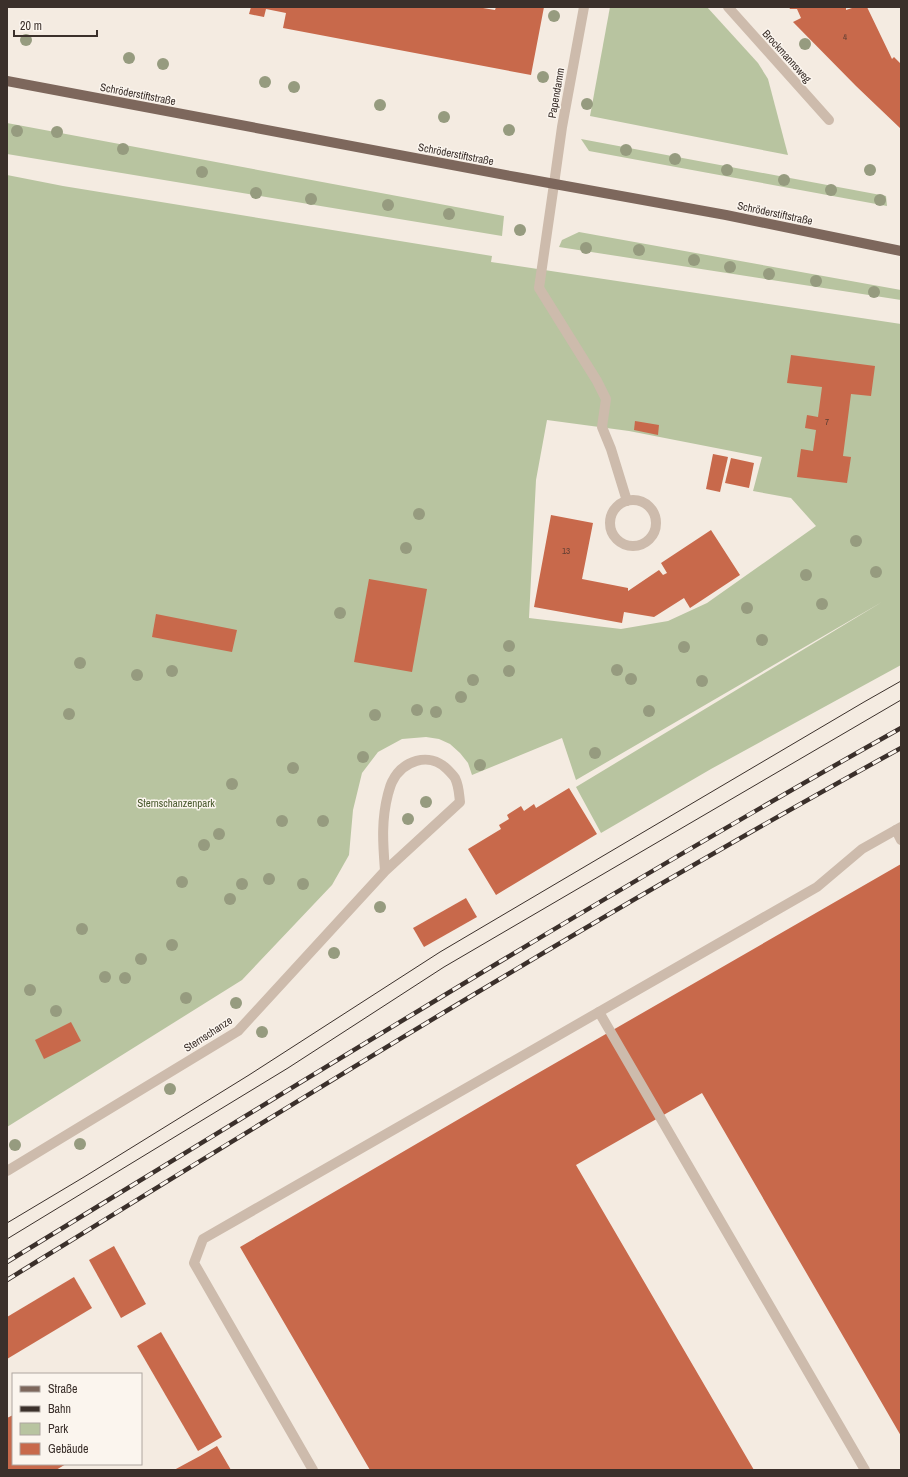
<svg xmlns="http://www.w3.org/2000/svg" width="908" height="1477" font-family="'Archivo Narrow',sans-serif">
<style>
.green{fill:#b8c4a0;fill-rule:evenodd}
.building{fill:#c8694b}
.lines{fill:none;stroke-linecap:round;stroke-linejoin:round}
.lane{stroke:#cdbbac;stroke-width:10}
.street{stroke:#cdbbac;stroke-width:10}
.primary{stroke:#7d675c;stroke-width:10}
.tram{stroke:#3b302b;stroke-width:1}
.rail-casing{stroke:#3b302b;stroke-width:4.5}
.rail{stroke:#fbf5ee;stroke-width:3;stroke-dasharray:9;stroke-linecap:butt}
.tree{fill:#969b7f}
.labels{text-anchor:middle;stroke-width:3;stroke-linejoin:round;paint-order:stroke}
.number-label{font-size:9px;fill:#5e3e33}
.street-label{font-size:11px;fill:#3b302b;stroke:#fbf5ee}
.park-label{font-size:11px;fill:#4a5a2e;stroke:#fbf5ee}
</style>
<rect width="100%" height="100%" fill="#f4ebe1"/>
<g class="green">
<path d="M610 7H707L758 63 768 79 788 155 590 116Z"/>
<path d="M7 123 504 216 502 236 7 154Z"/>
<path d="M581 139 886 196 887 206 589 151Z"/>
<path d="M7 175 63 186 492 256 491 262 901 324V665L711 769 601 833 576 787 882 602 576 780 562 738 472 775 468 763 460 753 450 744 439 739 426 737 402 739 378 752 362 773 353 810 349 855 332 885 242 980 7 1127ZM547 420 629 431 762 457 753 491 791 498 816 526 707 603 668 621 621 629 529 618 536 480Z"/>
<path d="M579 232 901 290V300L559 247 562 240Z"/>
</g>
<g class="building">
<path d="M251 7H477L495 10 496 7H544L531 75 283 28 286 13 266 9 264 17 249 14Z"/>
<path d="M789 7H846V10L855 7H867L892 59 894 57 901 64V129L856 86 793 22 801 18 797 9H790Z"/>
<path d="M791 355 875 366 871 396 851 394 843 456 851 457 847 483 797 477 801 449 813 451 816 430 805 428 807 415 818 417 822 387 787 383Z"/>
<path d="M635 421 659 425 658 435 634 430Z"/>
<path d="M713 454 728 457 720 492 706 489Z"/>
<path d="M731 458 754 463 749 488 725 483Z"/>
<path d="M551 515 593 523 582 579 628 588V591L659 570 663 575 667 573 661 563 711 530 740 575 690 608 684 598 654 617 624 612 622 623 534 607Z"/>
<path d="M369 579 427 589 412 672 354 662Z"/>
<path d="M156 614 237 630 232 652 152 637Z"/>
<path d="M569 788 597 834 496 895 468 849 501 829 499 825 509 819 507 815 521 806 524 811 534 804 536 808Z"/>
<path d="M901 864V1436L702 1093 576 1165 754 1470H370L240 1247 526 1080Z"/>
<path d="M466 898 477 917 424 947 413 928Z"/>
<path d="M71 1022 81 1041 44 1059 35 1040Z"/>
<path d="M114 1246 146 1304 121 1318 89 1260Z"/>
<path d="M74 1277 92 1308 7 1359V1317Z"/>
<path d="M161 1332 222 1437 198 1451 137 1346Z"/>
<path d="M13 1415V1464H66L56 1470H7V1418Z"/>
<path d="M217 1446 231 1470H174L200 1456Z"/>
</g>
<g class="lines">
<g class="lane">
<path d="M554 184 539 288 597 381 606 399 602 427 611 449 627 501"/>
<circle cx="633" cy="523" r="23"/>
<path d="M896 830 901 840"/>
<path d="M599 1012 865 1470"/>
<path d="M313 1470 194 1263 203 1239 817 887 862 849 901 827"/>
</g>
<g class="street">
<path d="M728 7 829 120"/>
<path d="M554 184 562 127 584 7"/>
<path d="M7 1171 238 1031 385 871 460 802C459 794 459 786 455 778 453 775 450 772 447 769 429 751 402 761 392 782 390 786 389 791 388 794 381 821 383 844 385 871"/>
</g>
<path class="primary" d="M7 81 516 177 726 215 901 251"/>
<g class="tram">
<path d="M7 1223 84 1177 249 1075 440 952 864 702 901 681"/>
<path d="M7 1239 288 1068 444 967 901 700"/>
</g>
<defs>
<g id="rail">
<path d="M7 1262C303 1081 598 898 901 728"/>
<path d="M7 1280C302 1098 597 915 901 748"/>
</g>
</defs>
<use href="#rail" class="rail-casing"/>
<use href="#rail" class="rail"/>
</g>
<g class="tree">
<circle cx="554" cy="16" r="6"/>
<circle cx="26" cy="40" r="6"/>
<circle cx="805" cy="44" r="6"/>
<circle cx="129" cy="58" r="6"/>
<circle cx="163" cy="64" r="6"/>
<circle cx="543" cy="77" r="6"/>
<circle cx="265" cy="82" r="6"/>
<circle cx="294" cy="87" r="6"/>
<circle cx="587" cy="104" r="6"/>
<circle cx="380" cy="105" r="6"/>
<circle cx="444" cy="117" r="6"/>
<circle cx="509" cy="130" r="6"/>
<circle cx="17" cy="131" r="6"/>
<circle cx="57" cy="132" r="6"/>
<circle cx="123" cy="149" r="6"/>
<circle cx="626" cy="150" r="6"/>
<circle cx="675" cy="159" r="6"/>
<circle cx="727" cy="170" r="6"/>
<circle cx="870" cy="170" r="6"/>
<circle cx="202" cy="172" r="6"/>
<circle cx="784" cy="180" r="6"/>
<circle cx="831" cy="190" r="6"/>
<circle cx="256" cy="193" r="6"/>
<circle cx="311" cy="199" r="6"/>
<circle cx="880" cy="200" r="6"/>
<circle cx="388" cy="205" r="6"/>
<circle cx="449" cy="214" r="6"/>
<circle cx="520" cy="230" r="6"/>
<circle cx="586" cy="248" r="6"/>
<circle cx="639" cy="250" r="6"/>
<circle cx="694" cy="260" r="6"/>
<circle cx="730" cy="267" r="6"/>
<circle cx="769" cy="274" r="6"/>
<circle cx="816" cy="281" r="6"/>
<circle cx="874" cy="292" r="6"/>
<circle cx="419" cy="514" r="6"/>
<circle cx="856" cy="541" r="6"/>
<circle cx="406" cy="548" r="6"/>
<circle cx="876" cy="572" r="6"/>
<circle cx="806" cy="575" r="6"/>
<circle cx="822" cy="604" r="6"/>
<circle cx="747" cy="608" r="6"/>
<circle cx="340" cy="613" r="6"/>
<circle cx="762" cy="640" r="6"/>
<circle cx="509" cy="646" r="6"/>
<circle cx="684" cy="647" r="6"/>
<circle cx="80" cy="663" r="6"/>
<circle cx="617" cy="670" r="6"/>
<circle cx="172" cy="671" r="6"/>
<circle cx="509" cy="671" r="6"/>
<circle cx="137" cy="675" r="6"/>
<circle cx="631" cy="679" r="6"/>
<circle cx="473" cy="680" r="6"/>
<circle cx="702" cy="681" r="6"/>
<circle cx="461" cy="697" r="6"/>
<circle cx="417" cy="710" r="6"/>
<circle cx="649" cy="711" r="6"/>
<circle cx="436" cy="712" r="6"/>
<circle cx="69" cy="714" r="6"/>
<circle cx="375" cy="715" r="6"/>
<circle cx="595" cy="753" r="6"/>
<circle cx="363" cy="757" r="6"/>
<circle cx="480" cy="765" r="6"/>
<circle cx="293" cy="768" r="6"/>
<circle cx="232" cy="784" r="6"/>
<circle cx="426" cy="802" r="6"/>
<circle cx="408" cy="819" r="6"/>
<circle cx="282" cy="821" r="6"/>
<circle cx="323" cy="821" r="6"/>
<circle cx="219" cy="834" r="6"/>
<circle cx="204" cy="845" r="6"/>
<circle cx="269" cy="879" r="6"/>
<circle cx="182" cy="882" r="6"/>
<circle cx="242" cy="884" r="6"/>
<circle cx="303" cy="884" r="6"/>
<circle cx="230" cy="899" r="6"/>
<circle cx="380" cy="907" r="6"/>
<circle cx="82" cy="929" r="6"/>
<circle cx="172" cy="945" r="6"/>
<circle cx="334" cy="953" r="6"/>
<circle cx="141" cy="959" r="6"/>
<circle cx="105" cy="977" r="6"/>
<circle cx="125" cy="978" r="6"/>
<circle cx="30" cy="990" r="6"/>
<circle cx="186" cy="998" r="6"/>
<circle cx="236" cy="1003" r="6"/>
<circle cx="56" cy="1011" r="6"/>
<circle cx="262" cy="1032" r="6"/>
<circle cx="170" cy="1089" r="6"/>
<circle cx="80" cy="1144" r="6"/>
<circle cx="15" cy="1145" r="6"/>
</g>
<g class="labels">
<g class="number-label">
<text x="845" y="40">4</text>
<text x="827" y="425">7</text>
<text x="566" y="554">13</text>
</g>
<g class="street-label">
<text transform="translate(787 56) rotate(48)" y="4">Brockmannsweg</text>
<text transform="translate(556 93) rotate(-80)" y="4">Papendamm</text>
<text transform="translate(138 94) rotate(11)" y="4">Schröderstiftstraße</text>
<text transform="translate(456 154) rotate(11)" y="4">Schröderstiftstraße</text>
<text transform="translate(775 213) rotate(12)" y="4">Schröderstiftstraße</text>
<text transform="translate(208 1034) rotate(-33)" y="4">Sternschanze</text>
</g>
<g class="park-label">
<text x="176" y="807">Sternschanzenpark</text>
</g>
</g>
<rect width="908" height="1477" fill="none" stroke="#3b302b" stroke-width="16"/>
<rect x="12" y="1373" width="130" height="92" fill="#fbf5ee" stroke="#aea6a0"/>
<rect x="20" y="1386" width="20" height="6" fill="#7d675c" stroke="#aea6a0"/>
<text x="48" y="1393" font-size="12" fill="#3b302b">Straße</text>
<rect x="20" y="1406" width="20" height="6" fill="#3b302b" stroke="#aea6a0"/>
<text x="48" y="1413" font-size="12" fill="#3b302b">Bahn</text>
<rect x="20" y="1423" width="20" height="12" fill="#b8c4a0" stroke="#aea6a0"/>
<text x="48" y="1433" font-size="12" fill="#3b302b">Park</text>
<rect x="20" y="1443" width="20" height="12" fill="#c8694b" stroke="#aea6a0"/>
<text x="48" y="1453" font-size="12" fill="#3b302b">Gebäude</text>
<path d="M14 30v6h83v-6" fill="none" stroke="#3b302b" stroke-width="2"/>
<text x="20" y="30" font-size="12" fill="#3b302b" stroke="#fbf5ee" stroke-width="3" paint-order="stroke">20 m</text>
</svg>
